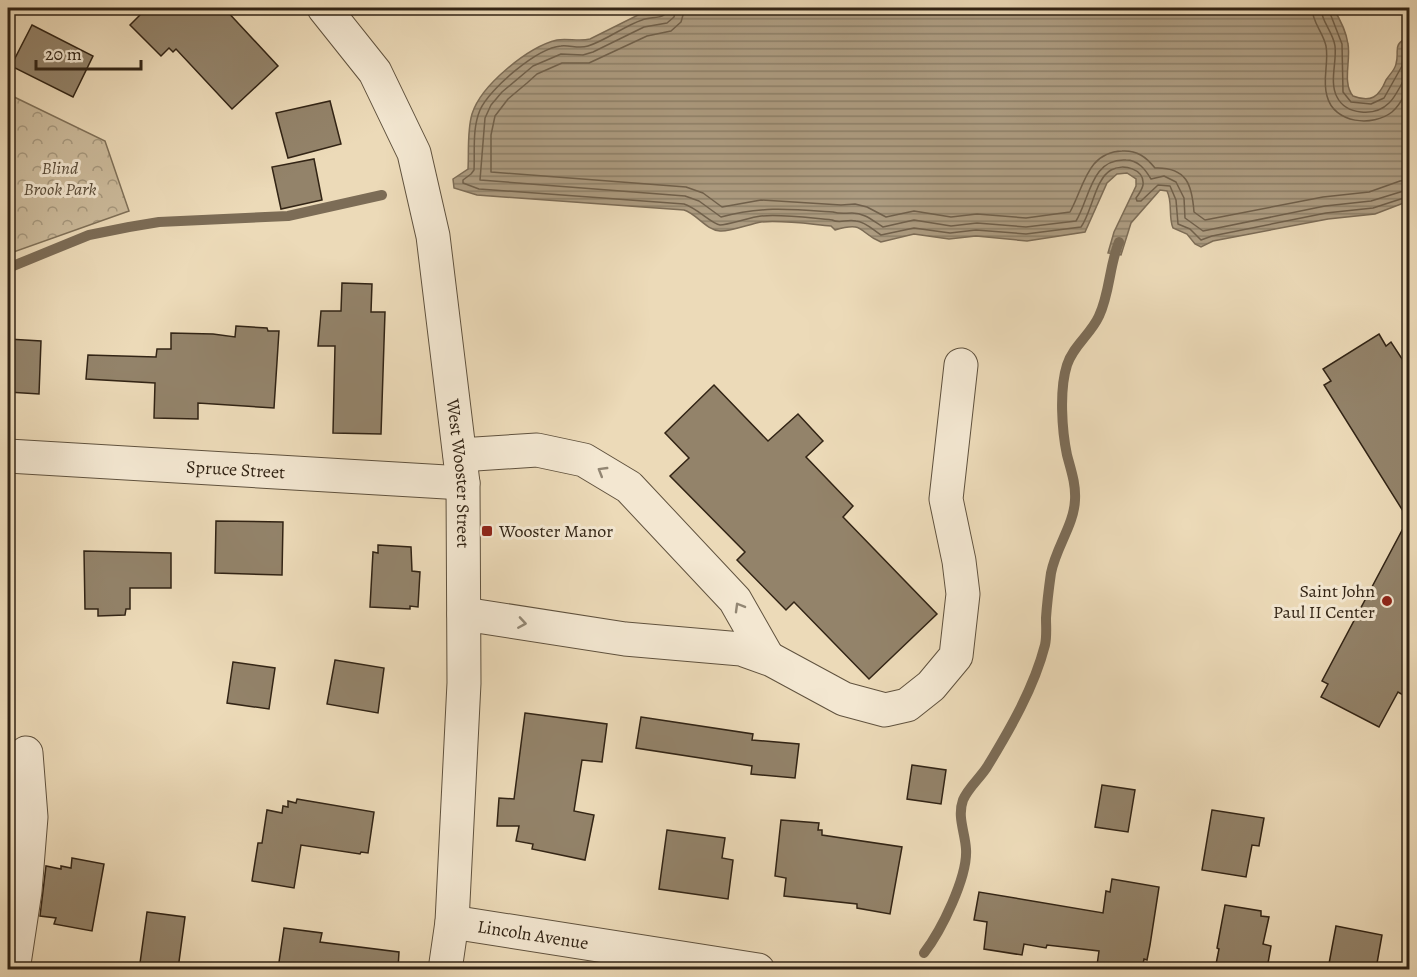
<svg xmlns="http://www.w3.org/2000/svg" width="1417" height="977" font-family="Alegreya,serif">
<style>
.park{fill:url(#park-crowns);stroke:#7f7058;stroke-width:1.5}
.water{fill:url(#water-rules);stroke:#7c6c56;stroke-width:1.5}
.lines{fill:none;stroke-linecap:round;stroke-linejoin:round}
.shore{stroke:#70604b;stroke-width:1.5}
.stream{stroke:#7c6c56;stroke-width:10}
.building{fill:#93836a;stroke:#322415;stroke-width:1.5}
.minor-casing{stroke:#60523e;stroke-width:35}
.minor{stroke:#f3e7d1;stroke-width:33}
.oneway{stroke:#928673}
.poi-dot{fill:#8f2418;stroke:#f3e7d1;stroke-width:2}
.labels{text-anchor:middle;stroke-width:6;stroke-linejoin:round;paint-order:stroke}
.park-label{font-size:18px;font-style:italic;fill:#584a37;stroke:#f3e7d1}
.street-label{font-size:18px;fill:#322415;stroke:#f3e7d1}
.poi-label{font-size:18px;fill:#322415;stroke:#f3e7d1;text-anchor:start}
</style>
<defs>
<pattern id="park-crowns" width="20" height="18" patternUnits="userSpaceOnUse" patternTransform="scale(1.5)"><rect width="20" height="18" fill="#ccbb9c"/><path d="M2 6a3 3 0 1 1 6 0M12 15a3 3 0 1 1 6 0" fill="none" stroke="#a6987e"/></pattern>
<pattern id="water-rules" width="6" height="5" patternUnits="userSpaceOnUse" patternTransform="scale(1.5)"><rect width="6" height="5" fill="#ad9c81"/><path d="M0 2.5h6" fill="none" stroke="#8d7f68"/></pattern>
</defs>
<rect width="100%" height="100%" fill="#ecdab8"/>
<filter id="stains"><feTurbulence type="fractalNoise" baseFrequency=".00333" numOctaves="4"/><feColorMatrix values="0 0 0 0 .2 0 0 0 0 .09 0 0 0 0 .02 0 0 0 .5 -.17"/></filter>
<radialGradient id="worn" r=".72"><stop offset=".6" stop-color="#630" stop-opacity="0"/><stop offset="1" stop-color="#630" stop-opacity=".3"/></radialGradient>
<path class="park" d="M8 94 105 141 129 211 8 254Z"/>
<path class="water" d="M691 8H1333C1340 19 1346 30 1348 44 1351 60 1342 83 1353 96 1371 103 1379 97 1386 80 1389 75 1395 70 1396 64 1400 50 1391 45 1409 37V201L1375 214 1328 219 1213 241 1201 247 1195 244 1187 234 1173 228C1168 216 1173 203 1167 191L1160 190 1131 223 1121 255 1108 253 1114 232 1136 186V179L1127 173 1117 174 1107 183 1085 232 1027 241 976 236 949 239 914 234 881 242C858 233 866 221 835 230L831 226C809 224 784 220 761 222 750 224 729 232 720 231 706 230 697 214 684 210L477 195 454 188 453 179 468 169C469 151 467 131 472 114 481 85 528 47 557 40 568 38 579 42 590 39L640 14Z"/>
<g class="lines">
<g class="shore">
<path d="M668 8C667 20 652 16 642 20 624 26 607 40 588 46 579 49 570 45 561 46 537 48 489 89 480 110 472 129 475 151 474 170L471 174 463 180V183L479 189 684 204C697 208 712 224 720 225 728 225 751 217 761 216 784 214 809 218 832 220 840 224 846 219 856 221 866 222 873 230 881 235L914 228 950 233 976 230 1026 234 1081 227C1092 212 1095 179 1111 170 1123 163 1145 169 1143 185 1142 190 1139 194 1136 198L1137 201H1141L1158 185 1170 186 1176 200 1178 224 1190 229 1201 240 1212 236 1326 213 1373 208 1410 196"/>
<path d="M676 8 674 17 667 23 644 27 593 52 583 55 561 54 533 66 502 92 491 105 485 118 480 180 685 196 699 201 721 217C762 206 790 209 833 212 840 214 844 213 852 213 865 213 873 221 883 227L914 220 951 226 977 223 1026 227 1076 221C1090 198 1091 158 1126 160 1138 160 1145 169 1151 179L1164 176 1176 182 1184 198 1185 218 1203 231 1325 206 1371 201 1410 189"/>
<path d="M685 8 681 22 671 31 647 36 589 63H562L537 74 527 83 508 99 495 116 491 135V172L686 187 703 193 722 207 761 200 841 205 855 204 867 207 886 217 914 211 951 217 977 214 1026 218 1070 212C1084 187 1087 152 1122 151 1137 150 1146 157 1155 168 1187 167 1192 185 1194 212L1205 220 1323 197 1369 192 1400 181 1410 180"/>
<path d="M1312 8C1312 22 1323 32 1326 46 1329 63 1322 80 1327 96 1334 124 1373 127 1392 112 1401 105 1404 95 1410 85"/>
<path d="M1321 8C1321 21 1333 32 1335 46 1337 62 1329 82 1337 97 1346 115 1375 117 1389 103 1395 98 1406 76 1410 67"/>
<path d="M1328 8 1342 44 1343 92 1351 102 1371 104 1384 98 1402 66 1404 47 1410 44"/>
</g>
<g class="stream">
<path d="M8 268 89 235 129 227 159 222 288 216 382 195"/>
<path d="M924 953C941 931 968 877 966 849 965 832 957 817 963 800 968 788 980 778 987 767 1010 729 1034 688 1045 645 1047 636 1046 627 1046 618 1047 603 1049 587 1051 573 1056 547 1074 525 1075 500 1076 484 1071 470 1067 455 1062 431 1059 390 1067 365 1073 346 1091 334 1099 316 1110 293 1109 266 1119 242"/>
</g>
</g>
<g class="building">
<path d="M147 8H224L278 66 232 109 176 49 173 52 169 48 161 56 130 25Z"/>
<path d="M32 25 93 56 73 97 11 66Z"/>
<path d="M330 101 341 144 288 158 276 113Z"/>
<path d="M314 159 322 200 281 209 272 167Z"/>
<path d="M342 283 372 284 371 312H385L381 434 333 433 335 346H318L321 311H341Z"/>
<path d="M236 326 267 328 268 331H279L274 408 198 403V419L154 418 155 383 86 379 88 355 156 357 157 349H171V333L213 334 235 337Z"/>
<path d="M1379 334 1386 346 1391 342 1410 371V699L1398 692 1379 727 1321 697 1328 684 1322 681 1408 519 1324 385 1331 381 1323 369Z"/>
<path d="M8 339 41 341 39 394 8 392Z"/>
<path d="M714 385 768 441 798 414 823 441 806 457 853 506 843 517 937 614 869 679 794 602 786 610 737 560 745 552 670 476 689 458 665 433Z"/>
<path d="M216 521 283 522 282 575 215 573Z"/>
<path d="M378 545 411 547 412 571 420 572 418 607 410 606V609L370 607 373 552 378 553Z"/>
<path d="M84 551 171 553V588H130V609H126L125 615 98 616V609H85Z"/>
<path d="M335 660 384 668 378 713 327 704Z"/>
<path d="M233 662 275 668 269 709 227 703Z"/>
<path d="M525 713 607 724 602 762 582 760 574 811 594 815 585 860 532 849 533 844 516 841 519 826H497L499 798 514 799Z"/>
<path d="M641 717 753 734 752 740 799 744 795 778 751 774 752 766 636 748Z"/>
<path d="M912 765 946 770 941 804 907 799Z"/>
<path d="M1102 785 1135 790 1128 832 1095 827Z"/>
<path d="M297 799 374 812 368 853 361 852 360 854 301 845 294 888 252 881 258 843H262L267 810 282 813 283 806 288 807V801L296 803Z"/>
<path d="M1212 810 1264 818 1259 846 1252 845 1246 877 1202 870Z"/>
<path d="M781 820 819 823 818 830H822V835L902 847 890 914 857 908V904L784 896 786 878 775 876Z"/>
<path d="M667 830 725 838 722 858 733 860 728 899 659 889Z"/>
<path d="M72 858 104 864 92 931 54 924 56 918 40 916 46 866 61 869V866L71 868Z"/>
<path d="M1112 879 1159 887 1150 945 1147 960 1144 959 1142 969H1124L1097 965 1099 951 1047 945 1046 948 1024 944 1022 955 984 949 987 922 974 920 979 892 1103 913 1106 891 1110 892Z"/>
<path d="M1225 905 1261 911V916L1269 917 1263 944 1271 946 1267 969H1215L1219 949 1217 948Z"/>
<path d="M147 912 185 917 178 969H143L144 963H140Z"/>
<path d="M1336 926 1382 935 1376 969H1328Z"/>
<path d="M284 928 322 933 320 942 399 952 398 969H278Z"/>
</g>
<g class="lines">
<defs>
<g id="minor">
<path id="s1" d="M324 8 375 72 414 153 433 236 463 483 464 683 452 922 445 970"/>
<path d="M460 455 537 450 584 460 629 487 735 600 768 658"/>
<path id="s2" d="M8 456 463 483"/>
<path d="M464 614 625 639 741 649 772 660 844 699 885 710 907 705 931 686 956 656 963 594 959 561 946 499 961 365"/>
<path id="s3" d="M452 922 758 970"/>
<path d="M13 970 25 891 31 817 26 753"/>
</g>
</defs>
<use href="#minor" class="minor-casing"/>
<use href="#minor" class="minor"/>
</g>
<defs><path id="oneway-chevron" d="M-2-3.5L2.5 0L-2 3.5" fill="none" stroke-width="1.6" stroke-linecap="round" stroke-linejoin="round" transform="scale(1.5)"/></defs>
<g class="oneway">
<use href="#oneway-chevron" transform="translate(602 471) rotate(-149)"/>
<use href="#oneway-chevron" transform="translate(739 607) rotate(-120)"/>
<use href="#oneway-chevron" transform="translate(522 623) rotate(9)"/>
</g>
<g class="poi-dot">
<rect x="481" y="525" width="12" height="12" rx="3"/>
<circle cx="1387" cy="601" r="6"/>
</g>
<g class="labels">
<g class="park-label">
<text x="60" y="174">Blind<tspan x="60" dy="21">Brook Park</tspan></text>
</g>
<g class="street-label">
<text dy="6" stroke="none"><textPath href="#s2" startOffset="228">Spruce Street</textPath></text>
<text dy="6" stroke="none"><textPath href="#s1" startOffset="496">West Wooster Street</textPath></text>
<text dy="6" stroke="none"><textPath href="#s3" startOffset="82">Lincoln Avenue</textPath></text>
</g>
<g class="poi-label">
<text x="499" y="537">Wooster Manor</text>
<text x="1375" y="597" text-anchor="end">Saint John<tspan x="1375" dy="21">Paul II Center</tspan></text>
</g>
</g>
<rect width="1417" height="977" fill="none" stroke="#ecdab8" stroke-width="30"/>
<rect x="9" y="9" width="1399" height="959" fill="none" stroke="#322415" stroke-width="3"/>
<rect x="15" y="15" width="1387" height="947" fill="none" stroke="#322415" stroke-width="1.5"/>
<path d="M36 60v9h105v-9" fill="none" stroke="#322415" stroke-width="3"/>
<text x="45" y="60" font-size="18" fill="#322415" stroke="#f3e7d1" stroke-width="4.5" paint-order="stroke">20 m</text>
<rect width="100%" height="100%" filter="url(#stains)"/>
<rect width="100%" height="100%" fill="url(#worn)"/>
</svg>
